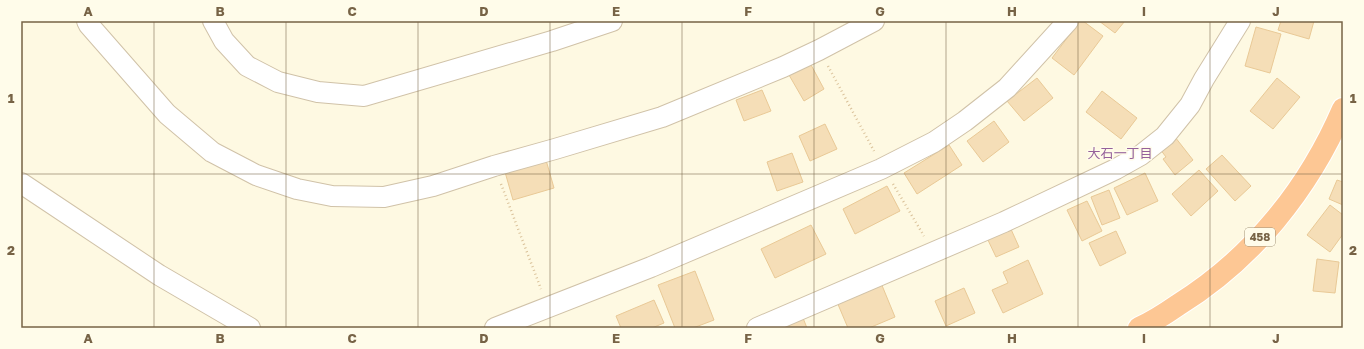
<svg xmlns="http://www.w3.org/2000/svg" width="1364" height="349" font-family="'Golos Text','Noto Sans JP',sans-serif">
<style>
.building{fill:#f5deb7;stroke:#e9c996}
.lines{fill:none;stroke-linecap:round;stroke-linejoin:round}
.minor-casing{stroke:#d0c2a8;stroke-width:22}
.highway-casing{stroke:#fff;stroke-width:24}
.path{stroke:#dac29a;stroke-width:2.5;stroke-dasharray:1 3;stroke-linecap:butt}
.minor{stroke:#fff;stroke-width:20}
.highway{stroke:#fdc794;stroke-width:22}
.grid{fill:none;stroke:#776346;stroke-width:1;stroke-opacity:0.55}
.labels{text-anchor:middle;stroke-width:3;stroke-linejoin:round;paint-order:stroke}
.shield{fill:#fffcea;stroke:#a09177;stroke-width:1}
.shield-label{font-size:11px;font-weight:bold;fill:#776346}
.neighbourhood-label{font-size:13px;fill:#95619b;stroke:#fffcea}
.neatline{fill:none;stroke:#776346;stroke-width:1.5}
.grid-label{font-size:13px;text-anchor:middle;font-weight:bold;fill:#776346}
</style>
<rect width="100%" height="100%" fill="#fef9e2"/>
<g class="building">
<path d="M1080 21H1083L1103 36 1074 75 1052 58Z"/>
<path d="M1099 21H1125L1115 33Z"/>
<path d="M1281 21H1314L1309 39 1278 30Z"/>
<path d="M1256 27 1281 34 1270 73 1245 66Z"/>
<path d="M810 63 824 89 804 101 789 75Z"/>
<path d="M1037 78 1053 98 1024 121 1007 101Z"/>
<path d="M1277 78 1300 97 1273 129 1250 111Z"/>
<path d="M762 90 771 111 744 121 736 100Z"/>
<path d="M1102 91 1137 118 1121 139 1086 112Z"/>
<path d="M994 121 1009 142 983 162 967 141Z"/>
<path d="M825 124 837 149 810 161 799 136Z"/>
<path d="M1175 137 1193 160 1175 175 1163 159 1166 157 1160 149Z"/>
<path d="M949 145 962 165 917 194 904 173Z"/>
<path d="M792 153 803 182 777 191 767 162Z"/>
<path d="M1222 155 1251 186 1235 201 1206 169Z"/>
<path d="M546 160 554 188 513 200 505 172Z"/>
<path d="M1199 170 1218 191 1191 216 1172 194Z"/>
<path d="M1145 173 1158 201 1127 215 1114 188Z"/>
<path d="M1337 180 1343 182V205L1329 199Z"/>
<path d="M887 186 900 211 855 234 843 209Z"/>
<path d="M1109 190 1120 218 1102 225 1091 197Z"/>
<path d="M1087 201 1102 231 1082 241 1067 210Z"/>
<path d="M1330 205 1343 215V234L1330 252 1307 235Z"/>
<path d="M811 225 826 254 775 278 761 249Z"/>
<path d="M1010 227 1019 247 996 257 987 238Z"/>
<path d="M1116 231 1126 253 1100 266 1089 243Z"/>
<path d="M1317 259 1339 262 1335 293 1313 291Z"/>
<path d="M1028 260 1043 294 1003 313 992 290 1008 283 1003 272Z"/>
<path d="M695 271 714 320 693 328H675L658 285Z"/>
<path d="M881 283 895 317 869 328H848L837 302Z"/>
<path d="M964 288 975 313 946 326 935 301Z"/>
<path d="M654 300 664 323 652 328H621L616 316Z"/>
<path d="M803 318 807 328H780Z"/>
</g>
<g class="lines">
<defs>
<g id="minor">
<path d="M87 21 89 25 167 114 212 152 256 175 297 189 332 196 384 197 433 186 494 166 555 149 662 117 783 67 819 50 874 21"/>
<path d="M213 21 224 41 247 66 278 82 318 92 364 96 552 41 612 21"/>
<path d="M21 183 159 275 250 328"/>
<path d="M495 328 651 267 881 169 934 142 965 121 1007 88 1068 21"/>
<path d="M757 328 1004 222 1116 169 1141 155 1165 136 1190 105 1204 79 1240 21"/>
</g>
<path id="highway" d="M1139 328C1153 322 1165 314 1178 305 1252 259 1308 190 1343 109"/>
</defs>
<use href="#minor" class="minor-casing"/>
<use href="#highway" class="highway-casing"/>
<g class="path">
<path d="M828 66 874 151"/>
<path d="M501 184 541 289"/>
<path d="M893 184 924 236"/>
</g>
<use href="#minor" class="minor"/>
<use href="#highway" class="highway"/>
</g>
<path class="grid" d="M154 21V328M286 21V328M418 21V328M550 21V328M682 21V328M814 21V328M946 21V328M1078 21V328M1210 21V328M21 174H1343"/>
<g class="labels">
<rect class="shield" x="1245" y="228" width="30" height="18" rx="3"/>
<g class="shield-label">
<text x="1260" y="241">458</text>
</g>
<g class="neighbourhood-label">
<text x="1120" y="158">大石一丁目</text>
</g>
</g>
<rect width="1364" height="349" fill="none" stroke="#fffcea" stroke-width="44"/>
<rect x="22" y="22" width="1320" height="305" class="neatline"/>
<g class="grid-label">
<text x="88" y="16">A</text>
<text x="220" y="16">B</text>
<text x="352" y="16">C</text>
<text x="484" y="16">D</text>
<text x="616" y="16">E</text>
<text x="748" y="16">F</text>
<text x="880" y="16">G</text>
<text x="1012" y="16">H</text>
<text x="1144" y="16">I</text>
<text x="1276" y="16">J</text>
<text x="11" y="103">1</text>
<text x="1353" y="103">1</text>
<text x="11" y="255">2</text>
<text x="1353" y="255">2</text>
<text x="88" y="343">A</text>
<text x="220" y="343">B</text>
<text x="352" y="343">C</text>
<text x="484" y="343">D</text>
<text x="616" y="343">E</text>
<text x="748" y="343">F</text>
<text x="880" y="343">G</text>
<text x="1012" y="343">H</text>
<text x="1144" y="343">I</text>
<text x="1276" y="343">J</text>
</g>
</svg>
